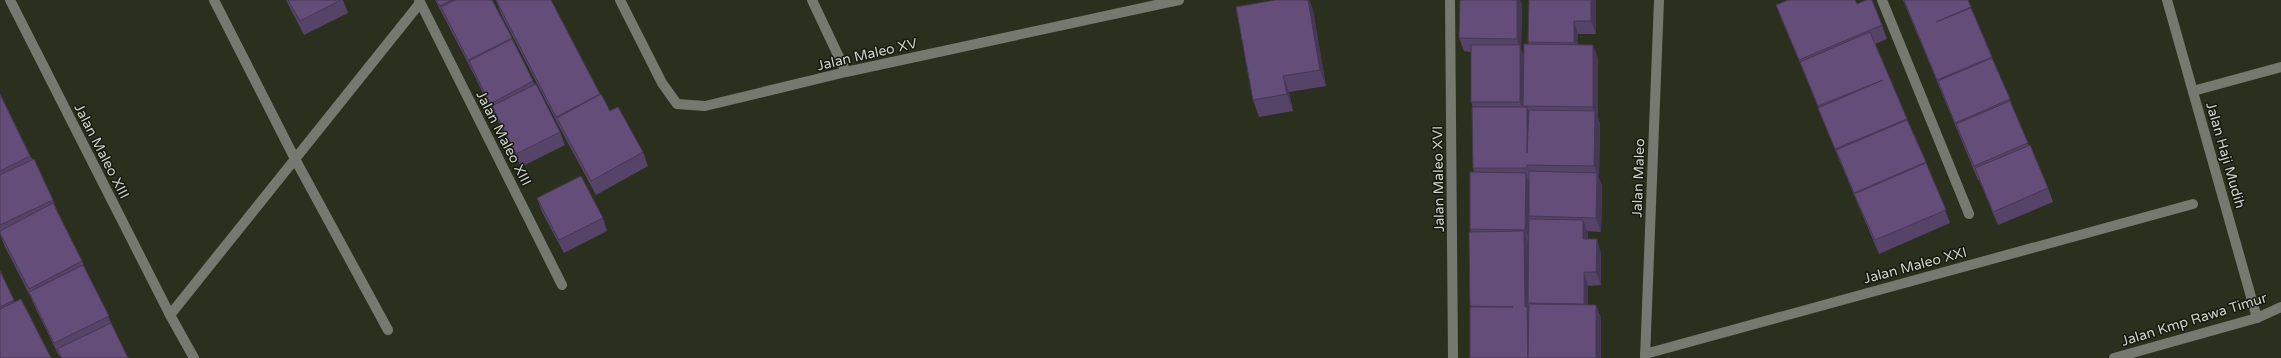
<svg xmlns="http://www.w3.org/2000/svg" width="2281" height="358" font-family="'Varela Round',sans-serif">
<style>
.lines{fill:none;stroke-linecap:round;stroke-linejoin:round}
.minor{stroke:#767970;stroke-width:10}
.wall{fill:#564368}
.shaded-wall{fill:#463755}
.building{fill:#644e79;stroke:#463755}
.labels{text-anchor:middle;stroke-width:3;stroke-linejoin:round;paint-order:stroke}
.street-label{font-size:14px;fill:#d0d4c8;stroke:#14170f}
</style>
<rect width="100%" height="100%" fill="#2b301e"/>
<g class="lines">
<g class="minor">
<path d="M10 0 170 315 194 358"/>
<path d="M214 0 295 159 388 330"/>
<path d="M419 0 562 285"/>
<path d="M620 0 662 83 677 104 705 106 846 72 1179 0"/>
<path d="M812 0 846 72"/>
<path d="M1450 0 1453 358"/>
<path d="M1882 0 1969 214"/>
<path d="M2167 0 2257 318"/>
<path d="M2193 91 2281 67"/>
<path d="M170 315 420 3"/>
<path d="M1645 354 2193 204"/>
<path d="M1645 358 1659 0"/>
<path d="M2114 358 2257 318 2281 307"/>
</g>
</g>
<g class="wall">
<path d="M286 0H343L348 13 304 35Z"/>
<path d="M435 0H492L512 38 535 85 560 132 565 145 521 167 496 117H495L473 73Z"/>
<path d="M496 0H551L600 95 610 111 643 152 648 166 596 195 562 132 501 14Z"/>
<path d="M1275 0H1309L1313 10 1326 86 1289 92 1293 111 1259 117 1253 100Z"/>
<path d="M1529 0H1596V34H1578V45H1593L1598 59V118L1600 124 1599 178 1602 186 1601 232 1587 231 1588 233V239L1601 253V285L1588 286V305H1596L1601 318V358H1470L1471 232 1470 229 1474 172 1473 168V107L1471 102V52L1464 51 1459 38 1522 4 1521 50 1524 56 1529 44 1528 42Z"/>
<path d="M1903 0H1968L2029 146 2048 188 2053 202 1998 225 1979 180H1978Z"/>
<path d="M1857 4 1882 25 1887 39 1875 44 1926 162 1950 223 1879 254 1840 162 1803 70 1781 18 1776 5Z"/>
<path d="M0 94 32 159 53 200 58 213 82 261 85 268 128 358H61L60 356H59L34 305 30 296 4 245 0 234Z"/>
<path d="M537 198 603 218 607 231 564 253 542 212Z"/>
<path d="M0 271 14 302 21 299 51 358H0Z"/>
</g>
<g class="shaded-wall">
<path d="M1308 0H1309L1313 10 1326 86 1320 70Z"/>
<path d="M1517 0H1520L1522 4 1521 50 1525 59 1523 106 1525 110V116L1520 102V49L1517 39Z"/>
<path d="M1591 0H1596V34L1591 21Z"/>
<path d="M1574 21 1578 34V56L1574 43Z"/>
<path d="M1593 45 1598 59V118L1600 124 1599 178 1602 186 1601 232 1596 218 1597 174 1594 166 1595 113 1593 107Z"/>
<path d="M1283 76 1289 92 1293 111 1287 94Z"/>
<path d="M1527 107 1532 120V166L1527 153Z"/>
<path d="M1526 173 1530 186 1529 216 1530 221V243L1525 230Z"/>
<path d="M1583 220 1588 233V252L1583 239Z"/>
<path d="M1524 231 1529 245 1528 303 1530 307 1528 358 1525 307Z"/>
<path d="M1597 239 1601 253V285L1596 272Z"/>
<path d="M1584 272 1588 286V317L1584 304Z"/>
<path d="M1596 305 1601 318V358H1596Z"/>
</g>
<g class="building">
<path d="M288 0H341L300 21Z"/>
<path d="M436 0H452L440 6Z"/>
<path d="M455 0H492L512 38 468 60 441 7Z"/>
<path d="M496 0H551L600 94 556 117Z"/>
<path d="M1275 0H1308L1320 70 1283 76 1287 94 1253 100 1236 7Z"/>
<path d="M1460 0H1517V39L1459 38Z"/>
<path d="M1529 0H1591V21H1574V43L1528 42Z"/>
<path d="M1788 0H1855L1857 4 1866 0H1872L1882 25 1799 60 1776 5Z"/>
<path d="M1904 0H1968L1971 7 1936 22 1971 8 1992 57 1937 80Z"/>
<path d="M1870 32 1907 119 1835 149 1818 108 1883 80 1818 106 1800 62Z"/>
<path d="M512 39 533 81 490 104 469 61Z"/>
<path d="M1524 44 1593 45V107L1523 106Z"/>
<rect x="1471" y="45" width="49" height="57"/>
<path d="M1992 58 2010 99 1955 123 1938 81Z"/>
<path d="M536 84 560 132 516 154 492 106Z"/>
<path d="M0 94 30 156 0 171Z"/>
<path d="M601 94 610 111 618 107 643 152 591 181 557 118Z"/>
<path d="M2010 101 2028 143 1974 166 1956 124Z"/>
<path d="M1472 107H1527V153L1529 110 1595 111 1594 166 1527 165V168H1473Z"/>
<path d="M1907 120 1926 162 1854 193 1836 150Z"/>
<path d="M2030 145 2048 188 1993 212 1975 168Z"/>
<path d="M34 159 53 200 0 225V175Z"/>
<path d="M1926 163 1946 210 1875 240 1854 194Z"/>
<path d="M1529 171 1597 173 1596 218 1529 216Z"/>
<path d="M1470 172 1526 173 1525 230 1470 229Z"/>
<path d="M581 176 603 218 559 240 537 198Z"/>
<path d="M53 203 82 261 29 289 0 233V231Z"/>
<path d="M1529 219 1583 220V239H1597L1596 272H1584V304L1528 303Z"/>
<path d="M1524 231 1525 307H1527L1528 358H1470V307H1513L1470 306 1469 232Z"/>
<path d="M83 265 109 316 54 343 29 292Z"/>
<path d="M0 271 14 300 0 307Z"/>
<path d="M21 299 51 358H0V309Z"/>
<path d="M1529 304 1596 305V358H1528Z"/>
<path d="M111 323 128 358H62L57 349Z"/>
</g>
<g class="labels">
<g class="street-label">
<text transform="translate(867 54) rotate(-13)" y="5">Jalan Maleo XV</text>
<text transform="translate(504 138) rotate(63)" y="5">Jalan Maleo XIII</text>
<text transform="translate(102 151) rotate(63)" y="5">Jalan Maleo XIII</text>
<text transform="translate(2226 155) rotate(74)" y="5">Jalan Haji Mudih</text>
<text transform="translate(1638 178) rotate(-88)" y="5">Jalan Maleo</text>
<text transform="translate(1438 179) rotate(-91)" y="5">Jalan Maleo XVI</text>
<text transform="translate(1915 265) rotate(-15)" y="5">Jalan Maleo XXI</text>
<text transform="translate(2194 319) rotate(-17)" y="5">Jalan Kmp Rawa Timur</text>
</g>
</g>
</svg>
